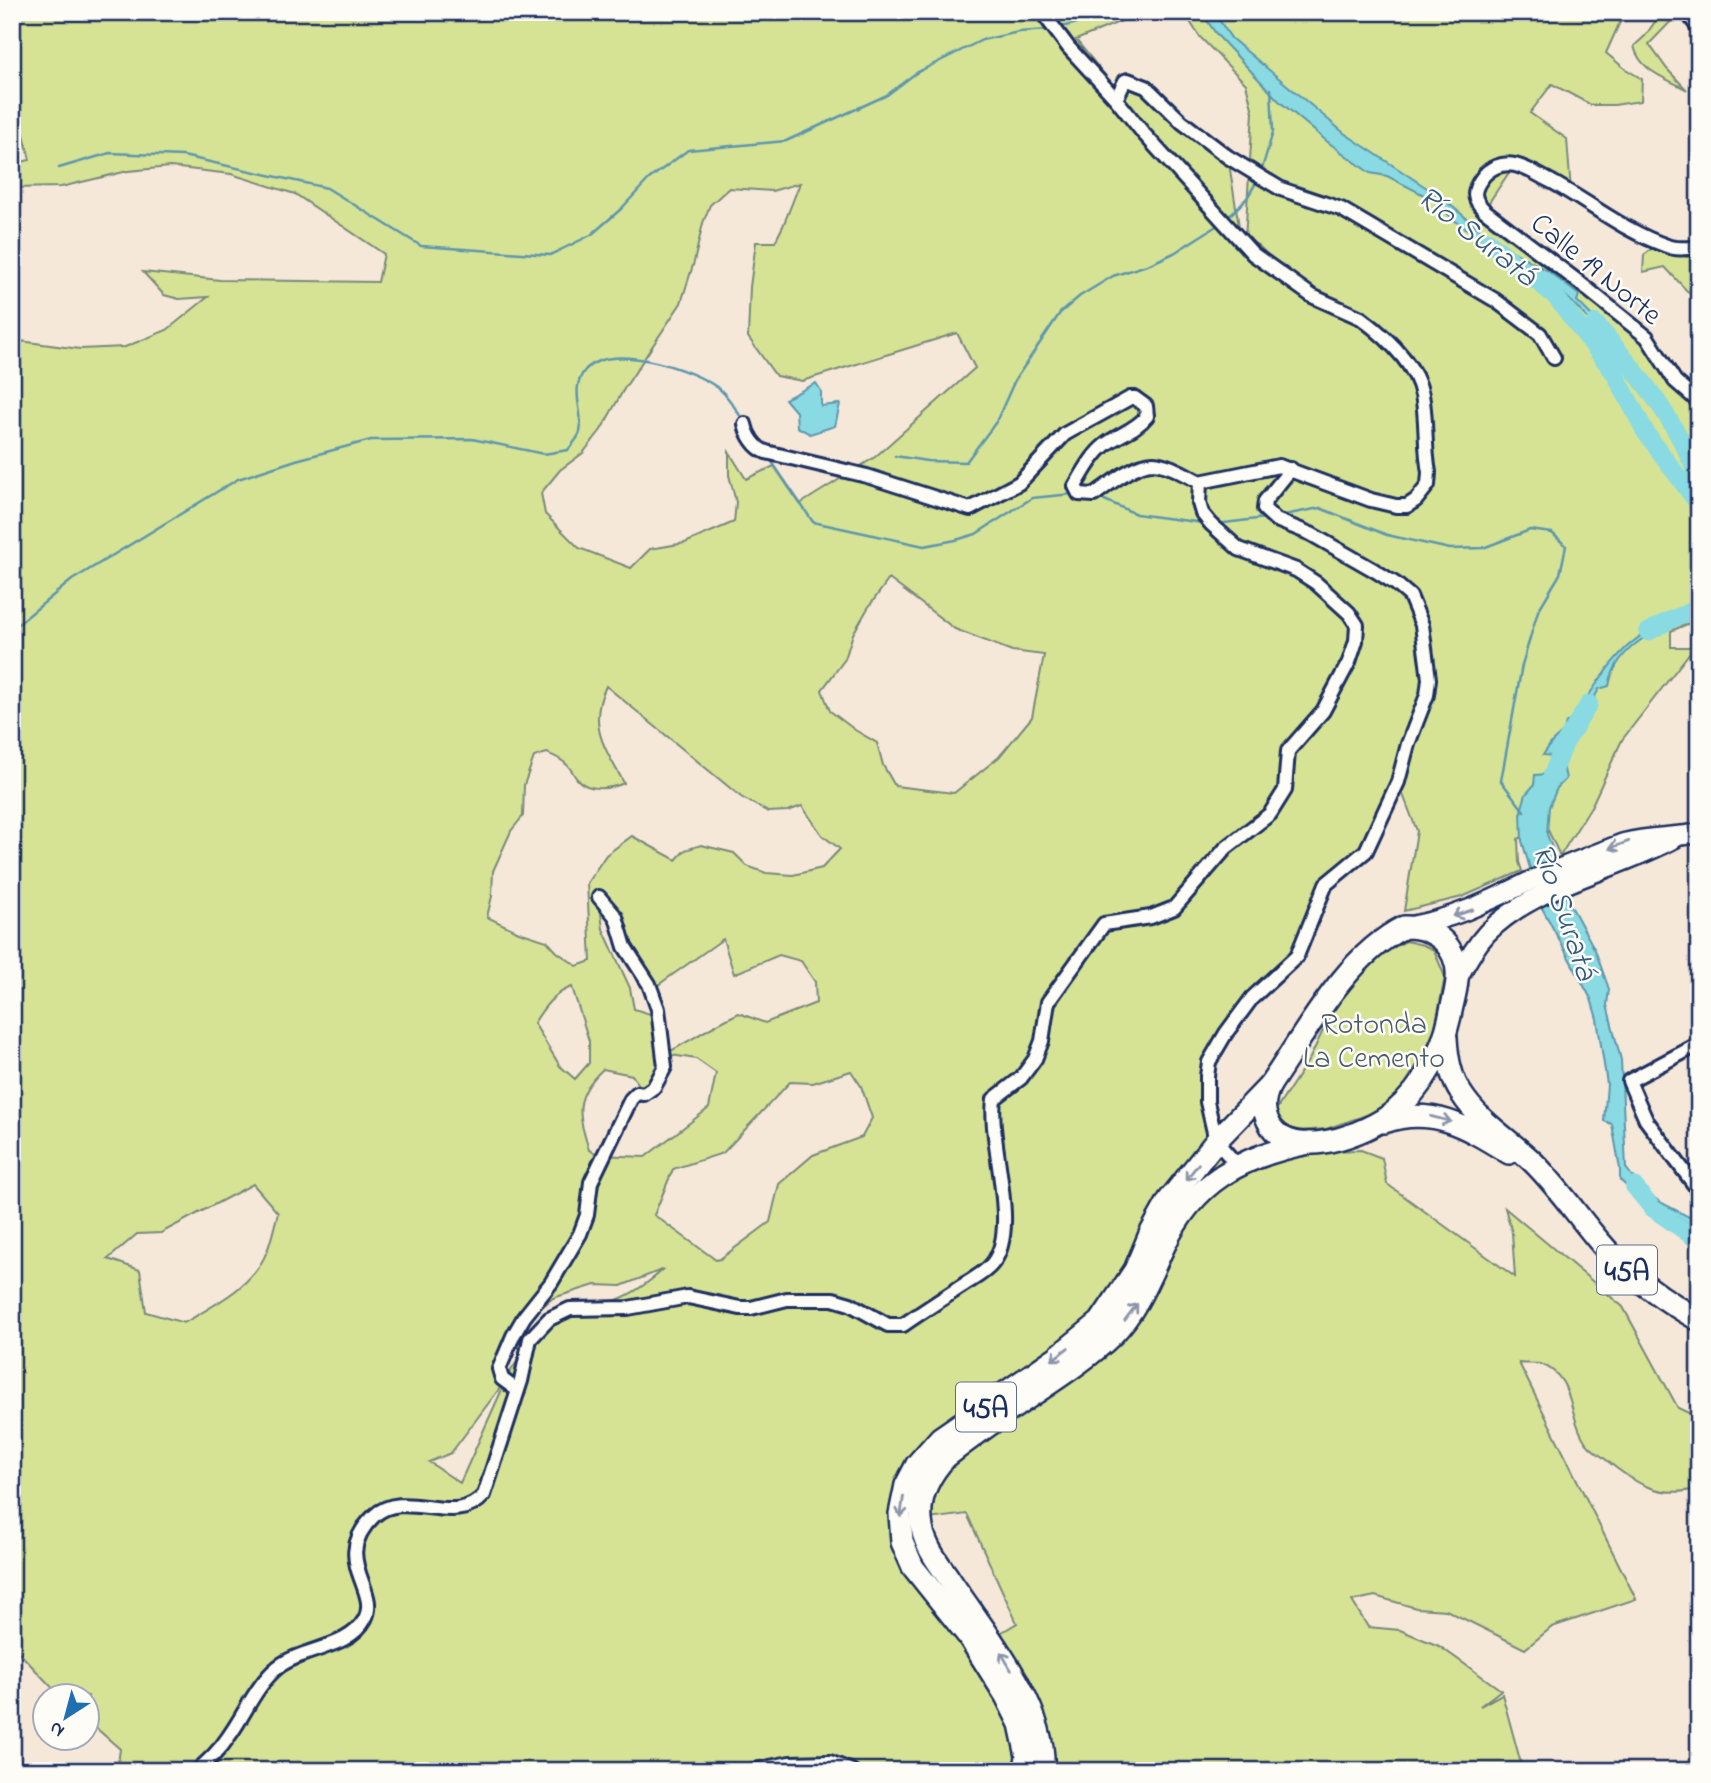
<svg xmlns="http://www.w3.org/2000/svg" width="1711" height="1783" font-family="'Indie Flower',sans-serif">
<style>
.green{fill:#d6e395;stroke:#78897a;stroke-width:2;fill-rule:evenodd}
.water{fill:#89dae2;stroke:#5d96ad;stroke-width:2}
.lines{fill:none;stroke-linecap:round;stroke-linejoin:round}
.stream{stroke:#5d96ad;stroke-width:2.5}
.river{stroke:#89dae2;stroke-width:18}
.street-casing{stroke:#1b2f5e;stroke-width:18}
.primary-casing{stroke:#1b2f5e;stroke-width:23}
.highway-casing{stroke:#1b2f5e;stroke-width:26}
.street{stroke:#fdfcf7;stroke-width:12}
.primary{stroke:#fdfcf7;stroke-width:18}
.highway{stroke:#fdfcf7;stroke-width:21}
.oneway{stroke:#8c96aa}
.labels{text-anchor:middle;stroke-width:5;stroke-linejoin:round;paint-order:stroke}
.shield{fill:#fdfcf7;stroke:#5f6c8c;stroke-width:2}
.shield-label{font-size:28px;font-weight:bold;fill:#1b2f5e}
.street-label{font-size:30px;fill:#1b2f5e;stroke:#fdfcf7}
.park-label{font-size:30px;fill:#4a5c6c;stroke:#fdfcf7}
.water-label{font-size:32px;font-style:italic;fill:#365a7f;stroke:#fdfcf7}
</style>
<rect width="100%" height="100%" fill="#f6e8d9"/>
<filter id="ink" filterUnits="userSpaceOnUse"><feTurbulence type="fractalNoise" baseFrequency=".0143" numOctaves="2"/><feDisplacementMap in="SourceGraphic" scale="14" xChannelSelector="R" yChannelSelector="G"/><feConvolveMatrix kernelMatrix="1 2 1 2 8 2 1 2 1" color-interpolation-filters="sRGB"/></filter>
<g filter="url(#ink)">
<g class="green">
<path d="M12 12H1143L1076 40 1118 91 1126 80 1145 87 1228 157 1241 239 1267 258 1269 256 1258 245 1245 239 1253 112 1246 84 1199 36 1184 12H1628L1619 24 1606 53 1624 68 1642 79 1641 101 1614 105H1591L1552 84 1530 113 1567 139 1571 192 1514 165 1484 210 1625 320 1699 402V619L1671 631V647H1694L1622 740 1592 805 1560 856 1547 828 1518 839 1519 862 1522 871 1462 897 1404 911 1417 831 1399 784 1371 842 1317 898 1304 946 1249 997 1207 1076V1102L1237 1165 1294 1152 1361 1150 1382 1158 1387 1184 1515 1277 1512 1233 1505 1208 1623 1307 1678 1408 1699 1418V1488C1660 1500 1634 1483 1605 1459 1599 1454 1589 1448 1585 1441 1568 1417 1575 1375 1540 1364 1534 1363 1525 1364 1519 1363L1636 1599 1552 1627 1525 1649 1446 1610 1416 1608 1375 1596 1352 1601 1368 1627 1400 1630 1439 1646 1501 1690 1480 1706 1502 1694 1523 1771H1065L1044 1760 1043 1771H117L120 1749 88 1721V1696L59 1695 12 1645V410L19 398V379L12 375V340L80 349 125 347 167 330 208 297 179 299 164 295 143 272 220 280 378 282 384 254 295 194 231 174 170 167 128 171 61 187 12 188V164L30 160 18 110 12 105ZM800 183 783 226 775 242H756L750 287 748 337 776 376 802 381 957 333 975 368 875 457 800 504 774 466 746 479 729 452V475L736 502 734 522 685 543 650 549 631 568 579 548 545 514 541 493 560 470 583 453 601 430 624 389 681 303 694 262 703 223 710 205 729 188 772 191ZM889 579 955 629 1012 651 1044 655 1032 717 999 757 954 793 895 786 883 765 877 743 855 730 830 711 822 690 845 659 853 634 868 608ZM606 686 741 797 768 812 788 811 802 806 822 835 840 849 822 868 793 875 766 873 747 866 734 853 701 845 685 850 676 860 632 836 606 855 587 883 591 961 577 966 557 952 547 941 519 932 487 917 492 896 493 871 511 831 523 816 524 785 534 757 547 753C554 756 562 759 567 765 571 768 573 774 577 779 588 792 611 789 624 783 605 748 587 726 606 686ZM599 898 640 971 658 985 723 939 734 974 779 955 801 961 815 982 816 1003 765 1023 739 1013C713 1025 690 1041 665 1054L696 1059 716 1073 709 1108 645 1157 600 1155 589 1150C578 1114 573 1097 603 1069L632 1075 644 1092 665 1067 658 1009 650 1014 634 1009 630 988 603 929ZM572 987 589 1041V1063L575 1079 560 1066 534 1023C544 1007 554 993 572 987ZM851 1071 861 1086 872 1118 862 1137 813 1155 779 1184 770 1222 720 1259 716 1260 654 1215 673 1169 723 1153 790 1082 813 1083ZM253 1184 278 1213C274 1226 272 1239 267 1251 254 1286 214 1305 184 1323L146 1312 140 1270 108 1259 137 1234 161 1233ZM664 1269C625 1303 612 1304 561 1307L528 1345 506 1378 514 1330 553 1298 595 1285 621 1286ZM503 1384 504 1385 460 1483 429 1462 451 1453ZM967 1514 1017 1623 992 1638 921 1520Z"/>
<path d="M1656 12H1676L1677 15 1649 44 1667 69 1687 90C1667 78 1640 72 1634 46L1645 36 1659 16Z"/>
<path d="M1659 243 1686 257H1699V296L1687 291 1665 267 1643 272 1644 255Z"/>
<path d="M1406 941 1423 945 1434 950 1445 977 1434 1032 1420 1060 1399 1094 1378 1111 1326 1129 1296 1131 1286 1128 1274 1113 1310 1058 1332 1011 1378 955Z"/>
</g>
<g class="water">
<path d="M1201 12H1214L1231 38 1344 133 1442 198 1493 240 1548 271 1579 295 1577 301 1609 333V346L1615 360 1663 449 1699 495V509L1695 506 1693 493 1659 447 1611 362 1595 327 1575 305 1556 287 1494 248 1454 220 1432 199 1387 176 1370 173 1329 143 1279 101 1217 35Z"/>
<path d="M816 383 821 391V406L840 404 835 426 810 434 797 427 796 412 785 399Z"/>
<path d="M1699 616V619C1661 623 1616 646 1609 686L1599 689 1581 722 1571 725 1570 734 1560 750 1566 779 1557 788 1549 807 1547 834 1556 858 1565 895 1595 950 1609 989 1607 1005 1621 1060 1626 1168 1642 1189 1660 1202 1699 1222V1231L1677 1216 1640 1199 1620 1180V1169L1612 1124 1604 1121 1607 1084 1597 1019 1591 999 1541 906 1522 841 1521 811 1526 794 1534 785 1535 775 1547 774 1553 756 1543 755 1552 742 1564 731 1566 722 1571 721C1608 669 1629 622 1699 616Z"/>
</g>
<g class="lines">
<g class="stream">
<path d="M1058 28 1119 12"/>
<path d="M59 168 110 153 183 156 327 188 421 246 550 255 591 235 621 209 649 179 688 150 786 141 887 95 916 73 982 40 1019 32 1048 30"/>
<path d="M1261 172 1273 132 1271 89"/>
<path d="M1226 219 1247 198 1257 181"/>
<path d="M895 456 927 461 966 462 996 422 1015 380 1060 313 1080 296 1113 276 1150 264 1174 253 1221 223"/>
<path d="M770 459 813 522 924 546 956 540 976 534 1032 498 1072 494"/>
<path d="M1098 497 1136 514 1203 523"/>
<path d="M1279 516 1320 508 1387 535 1450 549 1483 548 1530 530 1552 533 1566 546 1560 574 1538 611 1522 665 1501 781 1524 811"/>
<path d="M1216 524 1265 518"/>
<path d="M12 629 72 580 238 479 296 460 371 440 472 439 544 454 568 450C572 445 579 437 580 432 585 414 568 389 586 369 613 342 692 369 718 388 728 395 737 411 744 422"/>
</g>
<g class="river">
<path d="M1488 241 1555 296 1615 374 1646 433 1699 505"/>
<path d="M1595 323C1634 368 1680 424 1699 481"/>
<path d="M1648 632 1668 621 1699 608"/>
<path d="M1552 775 1565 743 1589 704"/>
<path d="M1634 1186 1652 1208 1699 1241"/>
</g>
<defs>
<g id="street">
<path d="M1042 12 1069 48 1116 99"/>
<path d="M1687 12 1699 29"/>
<path d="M1699 247C1689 248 1676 250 1667 246 1626 232 1591 204 1554 183 1542 177 1528 168 1515 165 1502 162 1489 168 1482 178 1472 191 1473 199 1484 210L1576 280 1647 337 1675 381 1699 402"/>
<path d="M745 424C747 435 755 448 766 452L867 476 970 509 1019 483 1065 434 1130 398H1135L1146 406 1147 416C1136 430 1119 434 1105 445 1092 455 1084 472 1075 486L1079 494 1094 495C1108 485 1135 463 1153 463 1169 464 1186 475 1200 482"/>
<path d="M1699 1044 1629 1081 1646 1120 1699 1191"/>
<path d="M1237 1165 1216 1141 1207 1102V1076L1209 1062 1226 1033 1252 998 1297 956 1326 884 1366 851 1398 782 1408 744 1427 695 1429 679 1422 625 1410 596 1396 584 1374 570 1311 534 1276 520 1264 509 1265 501 1291 469"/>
<path d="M517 1390 502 1379 499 1369 513 1336 524 1317 551 1283 580 1234 587 1215 591 1182 631 1099 637 1093 644 1094 654 1087 665 1067 658 1009 649 984 625 947 616 917 599 897"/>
<path d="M197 1771C209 1760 220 1750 229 1736 245 1714 256 1685 278 1667 304 1647 349 1649 365 1619 381 1589 329 1559 374 1516 405 1487 455 1529 484 1495L521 1381 530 1339 549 1319 570 1309 628 1308 688 1297 740 1308H751L787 1299H833L850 1304 888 1325H903C922 1312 942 1299 962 1286 972 1279 984 1274 992 1264 1021 1229 988 1144 994 1099L1021 1078 1035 1059 1042 1041 1048 1002 1104 924 1151 917 1174 908 1226 848 1270 814 1285 790 1288 751 1323 711 1349 662 1356 641 1357 625 1349 613 1316 583 1296 570 1239 549 1211 524 1202 513 1199 503 1200 482 1279 466 1371 500 1396 506H1407L1416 500 1428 485 1429 472C1424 447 1427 420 1422 395 1416 364 1385 336 1361 318L1312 296 1253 254 1144 134 1116 99 1125 81 1128 80 1146 87 1182 122 1228 157 1281 189 1341 209 1495 300 1540 334 1554 358"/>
<path d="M750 1771 790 1763 830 1762 852 1771"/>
</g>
<g id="primary">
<path d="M1411 926C1451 919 1483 904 1518 887 1552 870 1588 857 1624 843 1649 836 1673 838 1699 833"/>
<path d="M1458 978C1466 962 1475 946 1487 933 1535 884 1616 871 1675 838"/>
</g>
<g id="highway">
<path d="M1404 927C1428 926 1450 939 1456 964 1460 981 1453 999 1450 1016 1442 1052 1424 1087 1395 1111 1368 1134 1288 1165 1268 1121 1262 1109 1264 1097 1270 1085 1306 1032 1346 956 1404 927Z"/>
<path d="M1446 1038C1447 1057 1450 1077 1461 1093 1479 1122 1510 1140 1534 1163 1558 1187 1577 1215 1599 1241 1626 1274 1662 1299 1699 1320"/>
<path d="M1384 1122C1433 1105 1468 1128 1509 1153"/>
<path d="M1025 1771 1027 1756 1020 1724 1006 1696 969 1637 913 1567 902 1542 900 1514 906 1485 917 1464 940 1438 1057 1357 1100 1322 1135 1270 1150 1234 1169 1200 1216 1141 1270 1085"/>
<path d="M1043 1771C1048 1705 982 1629 948 1577 936 1560 922 1542 921 1520 919 1496 930 1474 946 1457 969 1439 994 1421 1019 1404 1051 1382 1086 1361 1113 1334 1138 1309 1149 1277 1164 1246 1194 1181 1242 1156 1309 1143"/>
</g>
</defs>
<use href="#street" class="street-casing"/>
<use href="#primary" class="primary-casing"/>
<use href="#highway" class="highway-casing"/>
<use href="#street" class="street"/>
<use href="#primary" class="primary"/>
<use href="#highway" class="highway"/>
</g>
<defs><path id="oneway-shaft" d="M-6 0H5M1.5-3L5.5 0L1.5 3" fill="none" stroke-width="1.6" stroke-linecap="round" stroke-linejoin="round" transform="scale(1.75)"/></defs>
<g class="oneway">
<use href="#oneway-shaft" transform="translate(1619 845) rotate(160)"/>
<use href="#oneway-shaft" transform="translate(1463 913) rotate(161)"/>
<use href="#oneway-shaft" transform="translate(1441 1119) rotate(14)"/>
<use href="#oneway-shaft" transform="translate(1192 1172) rotate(128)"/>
<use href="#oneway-shaft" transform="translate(1131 1312) rotate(-53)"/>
<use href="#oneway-shaft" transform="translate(1060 1354) rotate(142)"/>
<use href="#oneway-shaft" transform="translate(902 1507) rotate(98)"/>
<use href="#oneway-shaft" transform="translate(1006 1661) rotate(-120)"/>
</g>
</g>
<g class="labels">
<g class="shield">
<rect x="1597" y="1245.5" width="60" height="49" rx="5"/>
<rect x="956" y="1382.5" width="60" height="49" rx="5"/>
</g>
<g class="shield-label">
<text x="1627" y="1280">45A</text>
<text x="986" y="1417">45A</text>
</g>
<g class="street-label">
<text transform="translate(1597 268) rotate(39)" y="10">Calle 19 Norte</text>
</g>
<g class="park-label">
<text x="1374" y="1033">Rotonda<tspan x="1374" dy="34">La Cemento</tspan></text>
</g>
<g class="water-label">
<text transform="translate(1478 235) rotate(38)" y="11">Río Suratá</text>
<text transform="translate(1566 911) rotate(71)" y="11">Río Suratá</text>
</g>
</g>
<rect width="1711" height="1783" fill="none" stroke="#fdfcf7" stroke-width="42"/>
<rect x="21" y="21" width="1669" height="1741" fill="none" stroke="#1b2f5e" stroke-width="2.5" filter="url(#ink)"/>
<g transform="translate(66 1717) rotate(216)"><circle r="33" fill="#fdfcf7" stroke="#a3aaba" stroke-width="2"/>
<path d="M0-5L12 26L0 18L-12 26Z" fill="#1f6fb2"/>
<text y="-10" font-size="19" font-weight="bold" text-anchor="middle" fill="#1b2f5e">N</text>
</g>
</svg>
